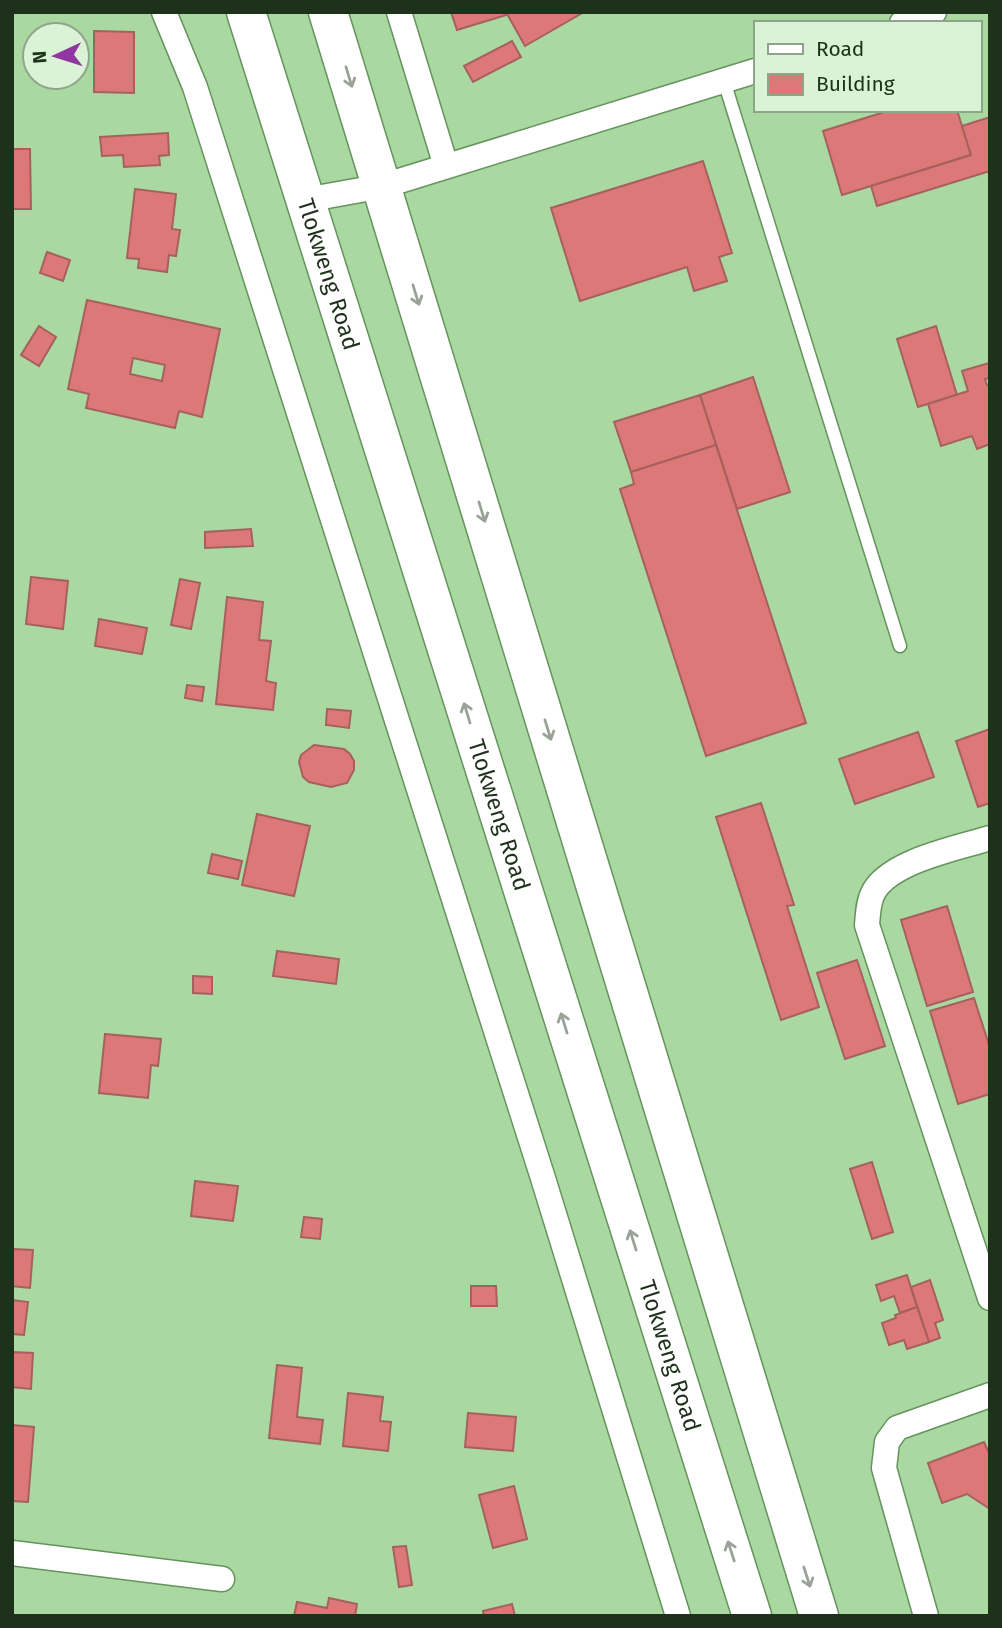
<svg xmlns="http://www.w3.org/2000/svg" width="1002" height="1628" font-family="'Fira Sans',sans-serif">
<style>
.building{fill:#dc7877;stroke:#a6605f;stroke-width:2;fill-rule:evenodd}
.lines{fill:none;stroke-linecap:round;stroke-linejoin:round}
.lane-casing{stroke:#65935e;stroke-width:15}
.street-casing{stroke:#65935e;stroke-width:27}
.primary-casing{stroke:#65935e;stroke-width:41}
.lane{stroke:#fff;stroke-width:12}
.street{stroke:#fff;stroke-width:24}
.primary{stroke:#fff;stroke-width:38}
.oneway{stroke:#9aa298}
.labels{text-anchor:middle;stroke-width:5;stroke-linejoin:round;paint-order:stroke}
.street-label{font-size:23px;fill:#1e311b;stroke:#daf2d6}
</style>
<rect width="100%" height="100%" fill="#a9d9a0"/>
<g class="building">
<path d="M451 12H505L506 15 457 30Z"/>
<path d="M506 12H584L525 46Z"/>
<path d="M94 31 134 32V93L94 92Z"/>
<path d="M512 41 521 57 473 82 464 66Z"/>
<path d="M891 110H957L971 155 842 195 823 131Z"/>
<path d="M990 117V171L877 206 871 186 971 155 962 126Z"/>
<path d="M168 133 169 155 159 156 160 165 124 167 123 155 102 156 100 137Z"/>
<path d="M12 149H30L31 209H12Z"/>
<path d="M703 161 732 253 719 257 727 281 694 291 687 267 580 301 551 208Z"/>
<path d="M135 189 176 194 172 229 180 230 176 256 169 255 167 272 138 268 139 259 127 258Z"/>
<path d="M47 252 70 260 63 281 40 273Z"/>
<path d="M87 300 220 329 202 417 179 411 175 428 86 408 89 394 68 389ZM133 358 165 365 162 381 130 374Z"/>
<path d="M39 326 56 337 39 366 21 355Z"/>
<path d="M936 326 957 395 918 407 897 339Z"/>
<path d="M989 363 990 378 985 379 987 385H990V444L977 449 972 436 941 446 928 404 968 391 962 371Z"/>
<path d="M753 377 790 492 737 509 700 395Z"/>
<path d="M700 395 716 445 631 472 614 422Z"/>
<path d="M716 445 806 723 706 756 620 489 634 484 631 472Z"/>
<path d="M251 529 253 546 205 548V532Z"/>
<path d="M31 577 68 581 63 629 26 624Z"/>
<path d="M180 579 200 583 191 629 171 625Z"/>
<path d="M227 597 263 602 259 640 271 641 266 681 276 683 273 710 216 704Z"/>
<path d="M99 619 147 628 142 654 95 646Z"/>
<path d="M187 685 204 687 202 701 185 698Z"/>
<path d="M327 709 351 711 349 728 326 725Z"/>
<path d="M990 729V803L978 807 956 741Z"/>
<path d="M918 732 934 777 855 804 839 759Z"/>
<path d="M314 745 344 749 350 754 354 761V770L347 783 331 787 309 782 303 777 299 762 301 755Z"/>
<path d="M761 803 794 905 787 906 819 1007 781 1020 716 817Z"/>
<path d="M257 814 310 826 294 896 242 885Z"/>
<path d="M212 854 242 861 238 879 208 873Z"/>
<path d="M947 906 973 992 927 1006 901 920Z"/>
<path d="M277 951 339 959 336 984 273 976Z"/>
<path d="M857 960 885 1046 845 1059 817 973Z"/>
<path d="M193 976 212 977V994L193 993Z"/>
<path d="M974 998 990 1048V1094L958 1104 930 1011Z"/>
<path d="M105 1034 161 1039 158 1066 151 1065 148 1098 99 1093Z"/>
<path d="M872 1162 893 1232 872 1239 850 1169Z"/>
<path d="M195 1181 238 1186 233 1221 191 1216Z"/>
<path d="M304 1217 322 1219 320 1239 301 1237Z"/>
<path d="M12 1249 33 1250 30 1288 12 1286Z"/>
<path d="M907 1275 917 1307 900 1313 894 1296 881 1301 876 1285Z"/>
<path d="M930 1280 943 1320 935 1323 940 1338 929 1342 911 1287Z"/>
<path d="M471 1286H496L497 1306H471Z"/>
<path d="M12 1300 28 1302 24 1335 12 1334Z"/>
<path d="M917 1307 929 1342 907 1349 904 1340 889 1345 882 1323 896 1318 895 1315Z"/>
<path d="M12 1352 33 1353 31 1389 12 1387Z"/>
<path d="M277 1365 302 1368 297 1417 323 1420 320 1444 269 1438Z"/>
<path d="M348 1393 383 1397 380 1421 391 1422 388 1451 343 1446Z"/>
<path d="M468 1413 516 1417 513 1451 465 1447Z"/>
<path d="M12 1425 34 1427 28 1502 12 1501Z"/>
<path d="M984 1442 990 1455V1509L967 1494 942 1503 928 1463Z"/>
<path d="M514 1486 527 1539 493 1548 479 1495Z"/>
<path d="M406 1546 412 1585 399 1587 393 1547Z"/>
<path d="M329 1598 357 1604 355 1616H294L297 1602 327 1608Z"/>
<path d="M512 1604 515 1616H484L483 1611Z"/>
</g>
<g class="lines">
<defs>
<path id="lane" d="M724 81 900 646"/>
<g id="street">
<path d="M164 12 195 87 542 1175 678 1616"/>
<path d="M399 12 446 166"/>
<path d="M902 23 934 12"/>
<path d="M305 200 383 186 755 71"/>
<path d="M990 838C958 848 889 861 873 893 868 903 868 914 867 925L990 1298"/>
<path d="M12 1553 222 1579"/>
<path d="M926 1616 884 1468 887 1442 897 1428 990 1395"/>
</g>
<g id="primary">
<path id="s1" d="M246 12 752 1616"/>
<path d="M328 12 819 1616"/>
</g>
</defs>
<use href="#lane" class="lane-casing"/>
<use href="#street" class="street-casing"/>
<use href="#primary" class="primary-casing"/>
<use href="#lane" class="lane"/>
<use href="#street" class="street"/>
<use href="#primary" class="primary"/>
</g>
<defs><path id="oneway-shaft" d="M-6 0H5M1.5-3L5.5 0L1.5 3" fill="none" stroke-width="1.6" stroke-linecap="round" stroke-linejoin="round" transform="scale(1.75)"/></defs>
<g class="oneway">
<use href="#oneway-shaft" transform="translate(349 77) rotate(73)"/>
<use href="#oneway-shaft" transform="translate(416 295) rotate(73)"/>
<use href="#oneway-shaft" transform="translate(482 512) rotate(73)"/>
<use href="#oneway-shaft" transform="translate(467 713) rotate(-107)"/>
<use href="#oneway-shaft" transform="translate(548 730) rotate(73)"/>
<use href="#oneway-shaft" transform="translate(564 1023) rotate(-107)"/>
<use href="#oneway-shaft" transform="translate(633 1240) rotate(-107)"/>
<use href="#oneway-shaft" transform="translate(731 1551) rotate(-108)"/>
<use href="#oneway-shaft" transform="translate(807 1577) rotate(72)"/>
</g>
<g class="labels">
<g class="street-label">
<text dy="8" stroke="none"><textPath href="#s1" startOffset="275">Tlokweng Road</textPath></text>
<text dy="8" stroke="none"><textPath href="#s1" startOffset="842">Tlokweng Road</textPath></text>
<text dy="8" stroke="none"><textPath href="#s1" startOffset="1409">Tlokweng Road</textPath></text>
</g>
</g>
<rect width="1002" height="1628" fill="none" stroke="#1e311b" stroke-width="28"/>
<rect x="754" y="21" width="228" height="91" fill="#daf2d6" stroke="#8fa58b" stroke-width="2"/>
<rect x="768" y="44" width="35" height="10" fill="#ffffff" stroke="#8fa58b" stroke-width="2"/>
<text x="816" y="56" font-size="21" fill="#1e311b">Road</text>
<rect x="768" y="74" width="35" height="21" fill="#dc7877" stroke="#8fa58b" stroke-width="2"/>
<text x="816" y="91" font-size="21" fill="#1e311b">Building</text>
<g transform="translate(56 56) rotate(266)"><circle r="33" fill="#daf2d6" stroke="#8fa58b" stroke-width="2"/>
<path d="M0-5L12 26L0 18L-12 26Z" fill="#9036a1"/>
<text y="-10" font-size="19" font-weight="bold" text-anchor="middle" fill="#1e311b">N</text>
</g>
</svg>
